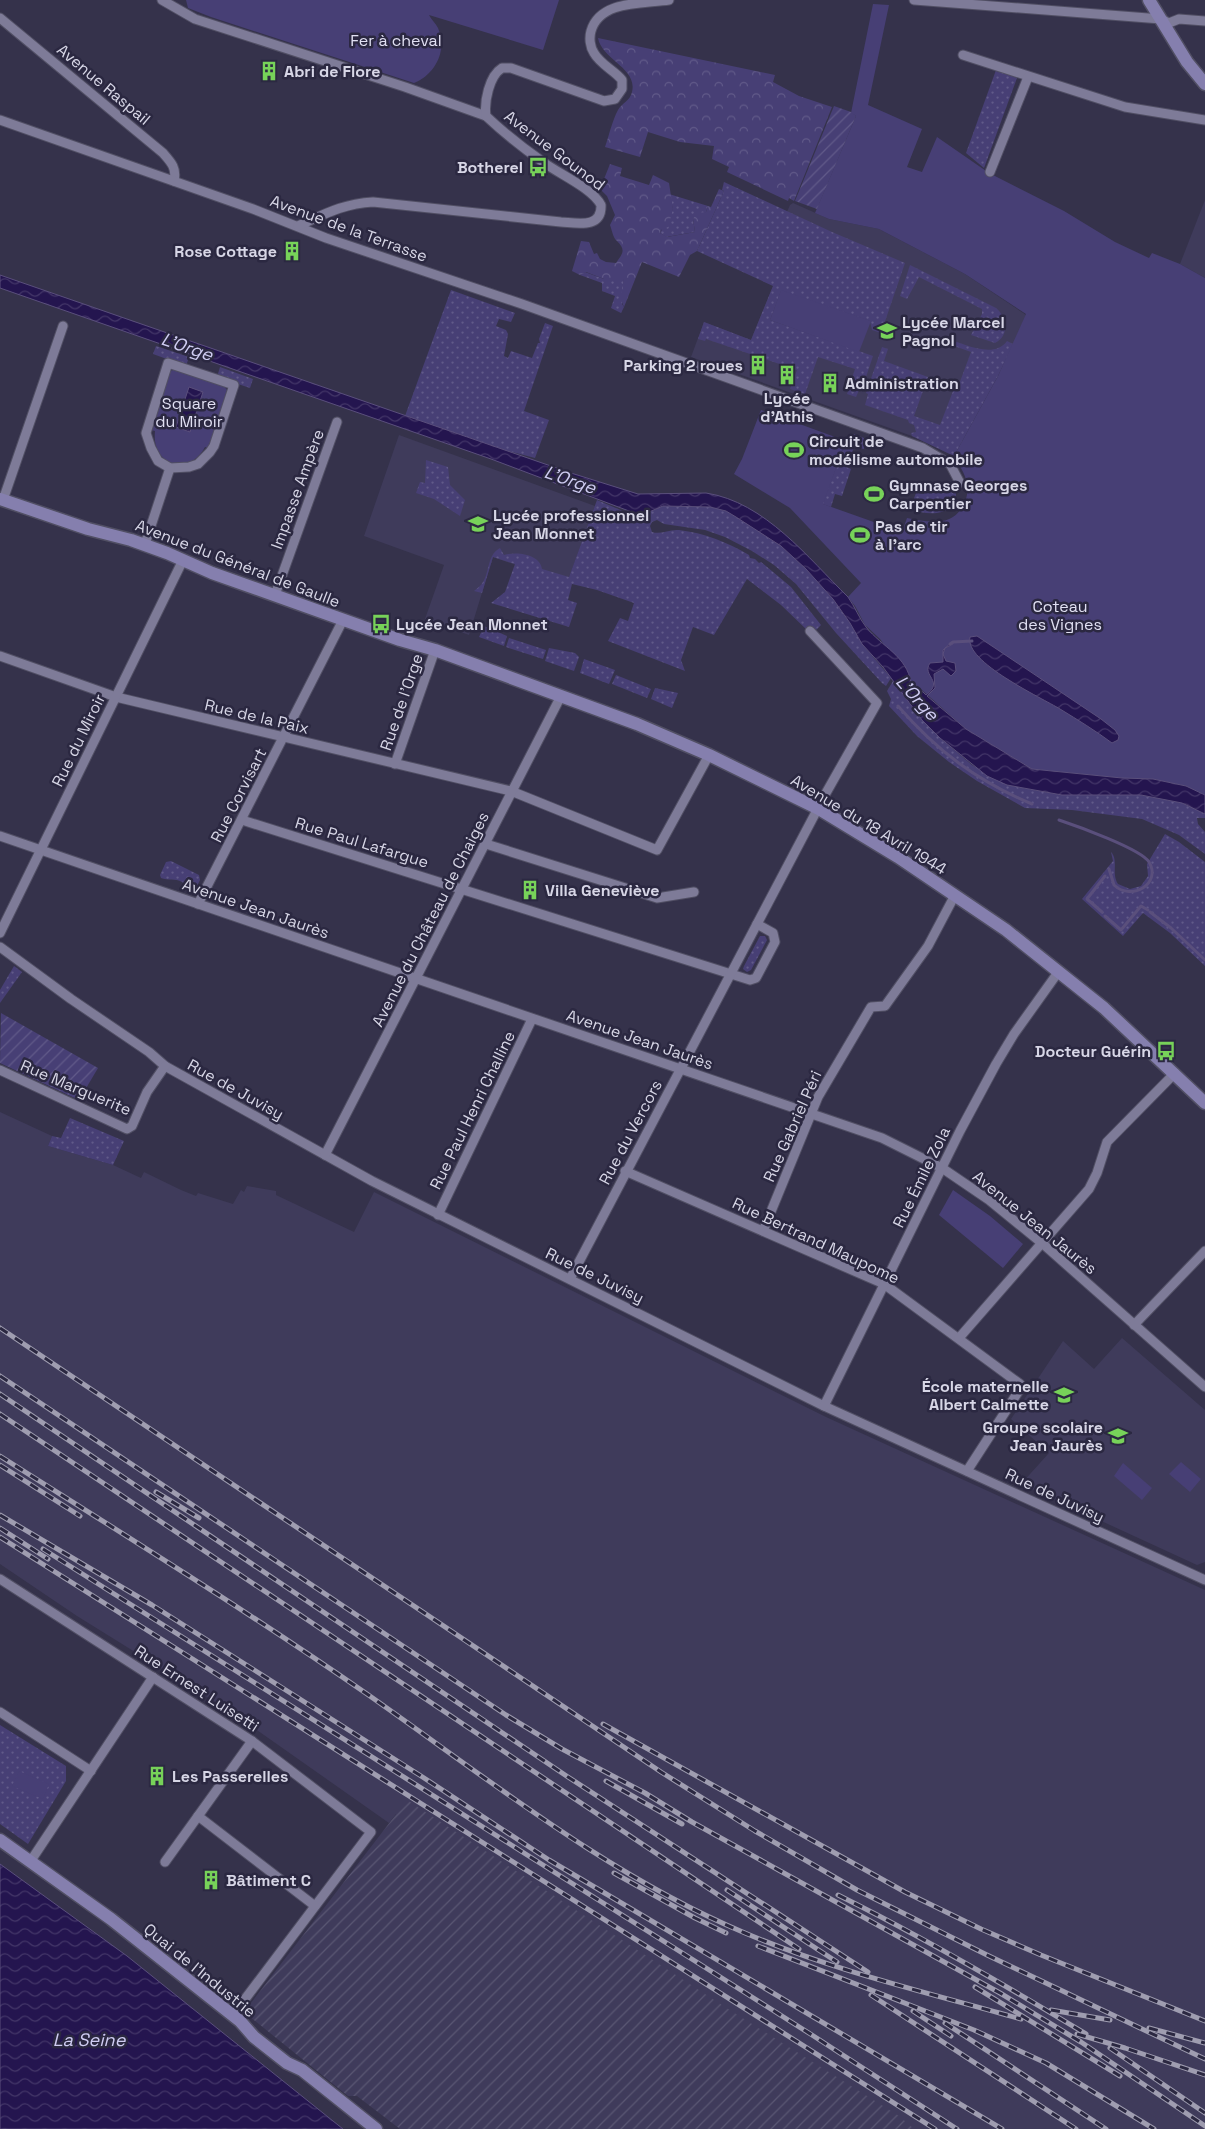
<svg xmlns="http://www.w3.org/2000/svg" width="1205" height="2129" font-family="'Space Grotesk',sans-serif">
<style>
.built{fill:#3f3b5b}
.industrial{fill:url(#industrial-furrows)}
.grass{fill:url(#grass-dots)}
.forest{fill:url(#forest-crowns)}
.park{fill:#473f75}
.garden{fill:url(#garden-furrows)}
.water{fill:url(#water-waves);stroke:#5a4f7c}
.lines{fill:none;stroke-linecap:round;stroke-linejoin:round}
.stream{stroke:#5a4f7c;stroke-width:3}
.street-casing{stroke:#514f64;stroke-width:11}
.secondary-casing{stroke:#514f64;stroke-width:15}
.street{stroke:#7e7b98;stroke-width:9}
.secondary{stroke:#857fae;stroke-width:12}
.rail-casing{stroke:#9f9db0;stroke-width:5}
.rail{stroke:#2b2841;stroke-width:3;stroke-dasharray:9;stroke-linecap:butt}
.labels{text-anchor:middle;stroke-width:5;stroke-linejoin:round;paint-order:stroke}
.park-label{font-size:16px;fill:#e1e0f3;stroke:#2b2841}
.poi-label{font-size:16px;font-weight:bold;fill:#d7d6e6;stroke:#2b2841;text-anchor:start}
.street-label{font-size:16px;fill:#d7d6e6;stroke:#2b2841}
.water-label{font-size:18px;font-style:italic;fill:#cfccf2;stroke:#2b2841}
</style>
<defs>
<pattern id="industrial-furrows" width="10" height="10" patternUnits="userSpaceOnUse" patternTransform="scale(1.25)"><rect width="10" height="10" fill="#3f3b5b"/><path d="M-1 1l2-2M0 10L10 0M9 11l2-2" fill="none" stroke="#5a5773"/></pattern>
<pattern id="grass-dots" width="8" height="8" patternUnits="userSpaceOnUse" patternTransform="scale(1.25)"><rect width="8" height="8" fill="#473f75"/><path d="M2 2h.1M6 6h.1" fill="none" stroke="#615a89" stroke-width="1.8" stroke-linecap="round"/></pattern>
<pattern id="forest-crowns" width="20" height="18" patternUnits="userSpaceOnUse" patternTransform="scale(1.25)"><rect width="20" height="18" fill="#473f75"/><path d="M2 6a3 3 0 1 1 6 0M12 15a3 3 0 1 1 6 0" fill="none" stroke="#615a89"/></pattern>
<pattern id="garden-furrows" width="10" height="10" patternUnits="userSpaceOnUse" patternTransform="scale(1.25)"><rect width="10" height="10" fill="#473f75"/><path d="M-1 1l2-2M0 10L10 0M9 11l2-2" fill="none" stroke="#615a89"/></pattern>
<pattern id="water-waves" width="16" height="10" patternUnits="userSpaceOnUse" patternTransform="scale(1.25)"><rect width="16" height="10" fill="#24154f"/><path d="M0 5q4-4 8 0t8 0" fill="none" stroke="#433668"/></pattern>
</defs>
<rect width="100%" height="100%" fill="#35324b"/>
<g class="built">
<path d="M1205 200V278L1180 264Z"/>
<path d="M793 203 829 219 879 229 965 274 1026 315 1008 356 954 456 912 436 691 357 704 322 751 340 784 259 769 252 790 205Z"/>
<path d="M399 435 595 506 567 583 493 557 469 635 425 619 444 565 364 536Z"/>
<path d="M0 1112 52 1136 48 1146 113 1165 141 1178 144 1172 181 1190 196 1196 198 1193 233 1204 241 1190 244 1192 247 1186 276 1191V1195L354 1232 374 1192 826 1417 1205 1590V2129H878L396 1814 389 1823 230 1711 77 1616 0 1564Z"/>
<path d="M1122 1338 1205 1410V1562L1197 1565 1021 1484 1049 1453 1011 1419 1063 1341 1094 1369Z"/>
</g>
<path class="industrial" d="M407 1800 725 2007 899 2116 914 2129H400L357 2096H348L244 2012Z"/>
<g class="grass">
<path d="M996 70 1017 78 984 168 966 153Z"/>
<path d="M724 182 832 232 905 263 881 333 872 330 870 321 781 291 770 320 873 356 862 389 860 388 856 397 847 394 855 369 818 357 805 394 790 389 797 370 706 339 705 341 698 339 704 322 751 340 773 286 697 251 724 191 722 190Z"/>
<path d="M669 194 708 206 706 212 693 219 695 232 666 237 660 233 673 209Z"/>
<path d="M910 265 996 308C1007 317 1010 336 995 343L971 335 982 314V309L919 277 907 299 900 296Z"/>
<path d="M585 272 604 279H624L622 304 624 307 621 313 611 308 615 296 602 291V283L580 275Z"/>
<path d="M451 290 515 313 511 322 499 319 496 326 506 330 508 334 504 356 508 358 511 351 532 358 538 343H540L539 339 545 323 553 326 524 411 549 420 535 458 489 446 405 416Z"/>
<path d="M944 337C961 343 994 360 1007 341L1013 344 998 376 954 456 912 436 911 433 916 432 914 425 909 423 908 420 865 405 868 394 866 393 882 347 888 349 884 361 928 377 914 416 940 425 955 386 958 387 971 352 943 342Z"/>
<path d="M156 346 189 357 186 366 153 354Z"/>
<path d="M220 367 253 379 250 388 217 377Z"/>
<path d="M854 434 864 438V449L854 447 847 467 851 469 842 496 835 494 831 507 822 504 846 441 851 443Z"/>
<path d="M426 460 448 467 450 485 465 500 460 516 434 499 416 493 420 482 425 483Z"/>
<path d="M953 487 956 490C958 517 928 516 910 509L916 493 924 494 923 490C934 486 942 493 953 487Z"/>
<path d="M597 500 637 517 663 506 710 507 726 511 756 528 781 546 806 569 833 599 850 623 862 644 891 678 886 686 882 683 836 633 796 584 774 565 752 551 725 537 705 530 664 524 657 520 652 522 650 526 652 532C661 535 669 529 679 530 704 533 727 542 749 555L750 558 755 559 759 563 761 562 791 587 821 625 815 631 811 627 807 630 781 605 747 579 714 635 693 627 681 660 685 671 608 641 620 618 628 621 634 603 597 590 572 584 568 600 577 603 569 627 491 603 505 592 515 564 493 557 482 593 474 591C477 588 481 586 483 582 490 571 487 555 500 548L504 555C517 551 540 554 542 569L569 577Z"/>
<path d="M484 626 507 636 504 646 479 637Z"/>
<path d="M509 638 546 650 543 659 506 647Z"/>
<path d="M549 648 575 653 579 657 574 671 545 661Z"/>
<path d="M584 659 615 670 609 684 580 673Z"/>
<path d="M616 675 651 689 647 698 612 684Z"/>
<path d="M893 681 922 720 940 738 972 765 1007 785 1062 795H1141L1182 803 1205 814V818H1197L1198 824 1205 832V854L1179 835 1142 819 1072 810 1025 808 977 781 949 762 917 736 889 706 891 699 887 691Z"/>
<path d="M655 688 678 693 672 708 651 699Z"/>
<path d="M1165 834 1179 842 1205 862V966L1170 933 1143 913 1123 936 1082 899 1113 861 1111 852C1119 861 1111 873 1118 884L1130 889 1141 886 1148 876 1147 864Z"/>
<path d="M171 861 199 875 200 880 196 888 193 889C188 887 186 885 182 882 175 878 168 881 161 878L160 875 166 862Z"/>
<path d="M760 936H765L767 940 751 970 747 972 743 969 744 966Z"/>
<path d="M14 966 22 972 0 1003V990Z"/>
<path d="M70 1118 124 1141 113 1165 48 1146 52 1136 61 1138Z"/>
<path d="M0 1725 66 1766V1781L28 1844 0 1824Z"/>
</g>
<g class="forest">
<path d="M598 38 775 75 773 82 799 96 832 107 794 201 789 198 788 201 727 172 729 167 712 159 714 146 680 142 648 132 640 157 605 147C609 136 612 121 618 110 622 103 630 101 632 92 638 68 602 60 598 38Z"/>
<path d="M610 164 622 168 620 176 649 185 653 175 669 183 673 209 668 227 661 230 660 233 667 237 695 232 693 219 697 213 706 212 708 206 711 207 719 189 724 191 697 251 690 255 679 277 642 262 624 307 620 298 624 279H604L586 272 580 275 572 271 581 241 589 242 594 254 597 253 600 259 606 262 616 263C623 253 626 250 617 241 613 238 612 230 610 225L615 215 607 196 600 189Z"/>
</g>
<g class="park">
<path d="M186 0H559L543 50 429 15C431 19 436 24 438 28 448 50 435 75 414 83L211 17 188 8Z"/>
<path d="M873 4 889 5 868 105 922 129 907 167 922 172 937 137 989 173 1064 211 1115 242 1149 258 1152 253 1180 264 1205 278V795L1186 786 1153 779 1122 778 1032 769 966 729 915 684 911 683 880 639 865 625 855 606 848 597 861 583 790 508 734 474 742 459 761 410 846 441 823 504 902 532 907 518C918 520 930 523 942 521 959 519 970 500 967 483 965 474 959 464 954 456L998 376 1026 314 965 274 879 229 829 219 815 213 856 116 851 113Z"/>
<path d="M781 290 871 321 859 352 770 320Z"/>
<path d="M175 369 224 386 227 390 209 448 205 447C189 477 151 466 155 431L151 430 169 372Z"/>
<path d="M953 1190 990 1216 1023 1244 1003 1268 939 1215Z"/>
<path d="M1181 1462 1201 1479 1190 1492 1169 1474Z"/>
<path d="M1123 1463 1152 1488 1142 1500 1114 1476Z"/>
<path d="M19 1771 49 1784 43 1799 12 1786Z"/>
</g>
<g class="garden">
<path d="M834 106 851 112 856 116 817 209 795 201Z"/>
<path d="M1 1013 98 1068 79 1100 0 1063Z"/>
</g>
<g class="water">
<path d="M0 275 571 473 638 494 706 493C765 502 808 558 848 597 855 607 859 618 866 627 882 647 907 656 911 683L915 684 926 695C945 681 921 676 930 663L943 662V650L953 641V644L945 648 943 654 946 661 955 663 956 671 951 676 943 669 934 674 935 688 927 696 966 729 1032 769 1122 778 1153 779 1186 786 1205 795V814L1182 803 1141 795H1062L1007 785 987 776 940 738 922 720 883 667 862 644 850 623 833 599 806 569 781 546 736 517 726 511 710 507 663 506 642 515 637 514 491 459 0 288Z"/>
<path d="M189 387 203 392 190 432 176 427Z"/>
<path d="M977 636 1101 719 1115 730 1119 736 1118 740 1112 743C1096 731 1078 720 1060 709 1042 698 964 662 970 637Z"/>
<path d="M0 1864 127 1956 343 2129H0Z"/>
</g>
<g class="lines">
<g class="stream">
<path d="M950 644 953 642 972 641"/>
<path d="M898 706C937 751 977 781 1032 804"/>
<path d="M1059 820C1077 826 1141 849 1149 862 1162 883 1132 902 1114 885L1109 869"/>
<path d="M1102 912 1087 899 1105 876"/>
<path d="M1150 912 1171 928 1205 960"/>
<path d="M1105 916 1121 930 1141 906 1148 910"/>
</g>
<defs>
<g id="street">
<path d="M162 0 195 19 405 87 486 116"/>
<path d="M914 0 1161 19 1169 23 1179 19 1205 21"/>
<path d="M0 18 163 153C171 162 177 168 174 181"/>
<path d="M963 55 1125 107 1205 120"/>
<path d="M0 120 253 209 326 238 522 304 923 448 950 464 960 483"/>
<path d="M990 172 1028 77"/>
<path d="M298 226C325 214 342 204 373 202L561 222C577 223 602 229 601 205 592 188 559 174 543 162 523 148 504 133 486 116 484 102 489 76 502 68H511L604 101 615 99 622 89V80C614 70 601 65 594 53 590 47 589 38 591 31 600 0 643 4 669 0"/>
<path d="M168 363 234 385 214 446 210 452 198 464 189 467 170 468 158 461 151 448 146 433Z"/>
<path d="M3 500 63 326"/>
<path d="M145 544 170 468"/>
<path d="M275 595 337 422"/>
<path d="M0 656 116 697 511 791 657 850 709 755"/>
<path d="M395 764 435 650"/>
<path d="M242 820 750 980 756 978 775 942 773 933 757 924"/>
<path d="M0 836 882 1138 942 1168 989 1200 1043 1244 1205 1387"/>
<path d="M486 844 657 898 694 892"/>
<path d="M198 904 343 620"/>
<path d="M0 933 183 560"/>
<path d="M0 947 71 999 149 1052 165 1066 372 1181 824 1406 1205 1580"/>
<path d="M0 1070 127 1129 132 1126 147 1092 165 1066"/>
<path d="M325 1155 561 696"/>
<path d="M625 1171 884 1284 1020 1384V1389L967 1471"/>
<path d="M438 1215 532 1019"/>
<path d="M763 1231 818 1097 871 1007 885 1006 928 946 955 895"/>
<path d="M570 1279 826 793 877 703 810 631"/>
<path d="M1134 1325 1205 1251"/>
<path d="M959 1338 1089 1189 1097 1173 1107 1142 1175 1073"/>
<path d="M824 1406 960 1131 996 1064 1014 1034 1059 971"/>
<path d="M0 1579 252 1741 371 1832 233 2015"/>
<path d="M0 1712 91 1771"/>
<path d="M198 1816 315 1906"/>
<path d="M30 1862 153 1677"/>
<path d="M165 1862 252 1741"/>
</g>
<g id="secondary">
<path d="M1149 0 1187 62 1205 84"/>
<path d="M0 499 88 529 131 540 167 553 212 573 400 640 435 650 637 724 709 755 819 809 898 857 1006 930 1104 1008 1205 1103"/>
<path d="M0 1840 111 1919 240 2021 254 2037 287 2063 302 2070 376 2129"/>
</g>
</defs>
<use href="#street" class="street-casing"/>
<use href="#secondary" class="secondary-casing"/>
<use href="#street" class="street"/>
<use href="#secondary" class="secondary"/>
<defs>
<g id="rail">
<path d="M0 1328 661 1772 755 1831 857 1890 987 1955 1205 2059"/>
<path d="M0 1376 506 1715 562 1749 645 1793 692 1822 1000 1993 1081 2042 1205 2126"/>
<path d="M0 1394 568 1777 868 1972"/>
<path d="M0 1414 799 1949"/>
<path d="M0 1456C123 1534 247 1611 367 1694 487 1778 609 1876 745 1933 834 1971 929 1993 1021 2019"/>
<path d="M0 1465 80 1516"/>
<path d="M156 1492 199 1518"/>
<path d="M0 1515 152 1605 421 1776 549 1860 1002 2129"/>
<path d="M0 1528 48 1559"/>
<path d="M0 1537 935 2129"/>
<path d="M43 1549 812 2035 957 2129"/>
<path d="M603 1724 905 1892 981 1929 1041 1955 1205 2021"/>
<path d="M606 1781 682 1824"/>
<path d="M614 1873 695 1918 726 1933"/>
<path d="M727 1890 837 1962"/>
<path d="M838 1895C923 1937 1005 1985 1086 2034"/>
<path d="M758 1946 974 2030 1046 2063 1154 2129"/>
<path d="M975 1987 1120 2076"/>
<path d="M871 1995 1076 2129"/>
<path d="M1051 2010 1110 2020"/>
<path d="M913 2011 951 2036"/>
<path d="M945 2023 1106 2129"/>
<path d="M1149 2028 1205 2043"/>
<path d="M1077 2034 1125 2048 1205 2075"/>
<path d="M1110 2048 1205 2113"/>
</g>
</defs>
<use href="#rail" class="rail-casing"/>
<use href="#rail" class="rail"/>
</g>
<defs>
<symbol id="building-bare" viewBox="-9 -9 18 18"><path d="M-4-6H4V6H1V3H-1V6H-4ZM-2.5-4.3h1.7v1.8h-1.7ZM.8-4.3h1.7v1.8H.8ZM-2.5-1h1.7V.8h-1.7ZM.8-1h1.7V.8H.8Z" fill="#77d259" stroke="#2b2841" stroke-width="2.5" paint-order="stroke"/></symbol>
<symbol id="bus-bare" viewBox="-9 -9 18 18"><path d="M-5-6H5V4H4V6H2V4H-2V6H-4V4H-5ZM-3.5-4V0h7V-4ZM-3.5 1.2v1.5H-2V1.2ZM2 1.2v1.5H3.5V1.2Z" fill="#77d259" stroke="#2b2841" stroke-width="2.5" paint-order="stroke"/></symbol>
<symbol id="school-bare" viewBox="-9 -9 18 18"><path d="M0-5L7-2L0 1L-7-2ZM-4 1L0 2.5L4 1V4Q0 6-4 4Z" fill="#77d259" stroke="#2b2841" stroke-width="2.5" paint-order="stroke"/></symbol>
<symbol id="stadium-bare" viewBox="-9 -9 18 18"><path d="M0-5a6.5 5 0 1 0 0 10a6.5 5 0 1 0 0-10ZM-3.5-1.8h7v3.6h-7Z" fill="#77d259" stroke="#2b2841" stroke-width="2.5" paint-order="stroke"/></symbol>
</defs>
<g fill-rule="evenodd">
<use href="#building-bare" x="255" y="57" width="28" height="28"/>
<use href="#bus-bare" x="524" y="153" width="28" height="28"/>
<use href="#building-bare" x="278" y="237" width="28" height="28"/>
<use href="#school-bare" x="873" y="317" width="28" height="28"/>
<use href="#building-bare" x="744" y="351" width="28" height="28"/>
<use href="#building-bare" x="773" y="361" width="28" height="28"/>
<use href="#building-bare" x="816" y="369" width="28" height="28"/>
<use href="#stadium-bare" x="780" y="436" width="28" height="28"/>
<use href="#stadium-bare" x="860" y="480" width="28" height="28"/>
<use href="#school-bare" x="464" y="510" width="28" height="28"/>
<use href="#stadium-bare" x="846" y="521" width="28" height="28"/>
<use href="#bus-bare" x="367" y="610" width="28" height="28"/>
<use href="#building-bare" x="516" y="876" width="28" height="28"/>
<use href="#bus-bare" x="1152" y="1037" width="28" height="28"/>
<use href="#school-bare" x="1050" y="1381" width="28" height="28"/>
<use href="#school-bare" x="1104" y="1422" width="28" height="28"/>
<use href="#building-bare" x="143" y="1762" width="28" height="28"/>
<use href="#building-bare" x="197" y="1866" width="28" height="28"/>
</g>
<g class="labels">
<g class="park-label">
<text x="396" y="46">Fer à cheval</text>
<text x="189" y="409">Square<tspan x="189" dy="18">du Miroir</tspan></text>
<text x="1060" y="612">Coteau<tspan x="1060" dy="18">des Vignes</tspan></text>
</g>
<g class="poi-label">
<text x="284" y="77">Abri de Flore</text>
<text x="523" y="173" text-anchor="end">Botherel</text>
<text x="277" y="257" text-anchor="end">Rose Cottage</text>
<text x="902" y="328">Lycée Marcel<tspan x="902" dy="18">Pagnol</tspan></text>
<text x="743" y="371" text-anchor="end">Parking 2 roues</text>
<text x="845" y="389">Administration</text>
<text x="787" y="404" text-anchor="middle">Lycée<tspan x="787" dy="18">d'Athis</tspan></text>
<text x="809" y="447">Circuit de<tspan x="809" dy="18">modélisme automobile</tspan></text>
<text x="889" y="491">Gymnase Georges<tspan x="889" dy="18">Carpentier</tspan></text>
<text x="493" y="521">Lycée professionnel<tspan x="493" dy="18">Jean Monnet</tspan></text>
<text x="875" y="532">Pas de tir<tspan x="875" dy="18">à l'arc</tspan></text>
<text x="396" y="630">Lycée Jean Monnet</text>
<text x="545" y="896">Villa Geneviève</text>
<text x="1151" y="1057" text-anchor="end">Docteur Guérin</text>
<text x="1049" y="1392" text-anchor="end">École maternelle<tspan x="1049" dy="18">Albert Calmette</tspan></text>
<text x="1103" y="1433" text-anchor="end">Groupe scolaire<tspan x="1103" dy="18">Jean Jaurès</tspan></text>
<text x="172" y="1782">Les Passerelles</text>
<text x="226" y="1886">Bâtiment C</text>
</g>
<g class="street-label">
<text transform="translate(104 84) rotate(40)" y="6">Avenue Raspail</text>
<text transform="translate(555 150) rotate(37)" y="6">Avenue Gounod</text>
<text transform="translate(349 228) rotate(20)" y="6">Avenue de la Terrasse</text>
<text transform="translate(297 489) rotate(-70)" y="6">Impasse Ampère</text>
<text transform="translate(238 563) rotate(21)" y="6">Avenue du Général de Gaulle</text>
<text transform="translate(401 702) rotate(-71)" y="6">Rue de l'Orge</text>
<text transform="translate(257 716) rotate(13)" y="6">Rue de la Paix</text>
<text transform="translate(78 740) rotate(-64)" y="6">Rue du Miroir</text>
<text transform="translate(238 795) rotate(-63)" y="6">Rue Corvisart</text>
<text transform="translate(869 824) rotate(31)" y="6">Avenue du 18 Avril 1944</text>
<text transform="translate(362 842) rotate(17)" y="6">Rue Paul Lafargue</text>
<text transform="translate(256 908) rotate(19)" y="6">Avenue Jean Jaurès</text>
<text transform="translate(430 919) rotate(-63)" y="6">Avenue du Château de Chaiges</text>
<text transform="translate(640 1039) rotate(19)" y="6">Avenue Jean Jaurès</text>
<text transform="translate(76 1087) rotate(23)" y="6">Rue Marguerite</text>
<text transform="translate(236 1089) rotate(29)" y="6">Rue de Juvisy</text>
<text transform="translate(472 1110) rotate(-64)" y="6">Rue Paul Henri Challine</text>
<text transform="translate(792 1126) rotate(-66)" y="6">Rue Gabriel Péri</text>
<text transform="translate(630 1132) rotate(-62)" y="6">Rue du Vercors</text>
<text transform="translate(921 1177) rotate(-64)" y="6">Rue Émile Zola</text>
<text transform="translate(1035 1222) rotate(39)" y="6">Avenue Jean Jaurès</text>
<text transform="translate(816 1240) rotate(25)" y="6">Rue Bertrand Maupome</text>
<text transform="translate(595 1275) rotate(26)" y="6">Rue de Juvisy</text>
<text transform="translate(1055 1495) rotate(25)" y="6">Rue de Juvisy</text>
<text transform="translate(197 1688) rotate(33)" y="6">Rue Ernest Luisetti</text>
<text transform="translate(200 1970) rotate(39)" y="6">Quai de l'Industrie</text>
</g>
<g class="water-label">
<text transform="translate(187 347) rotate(19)" y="6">L'Orge</text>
<text transform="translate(570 480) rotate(19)" y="6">L'Orge</text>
<text transform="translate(917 698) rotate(48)" y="6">L'Orge</text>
<text x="89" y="2046">La Seine</text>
</g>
</g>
</svg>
